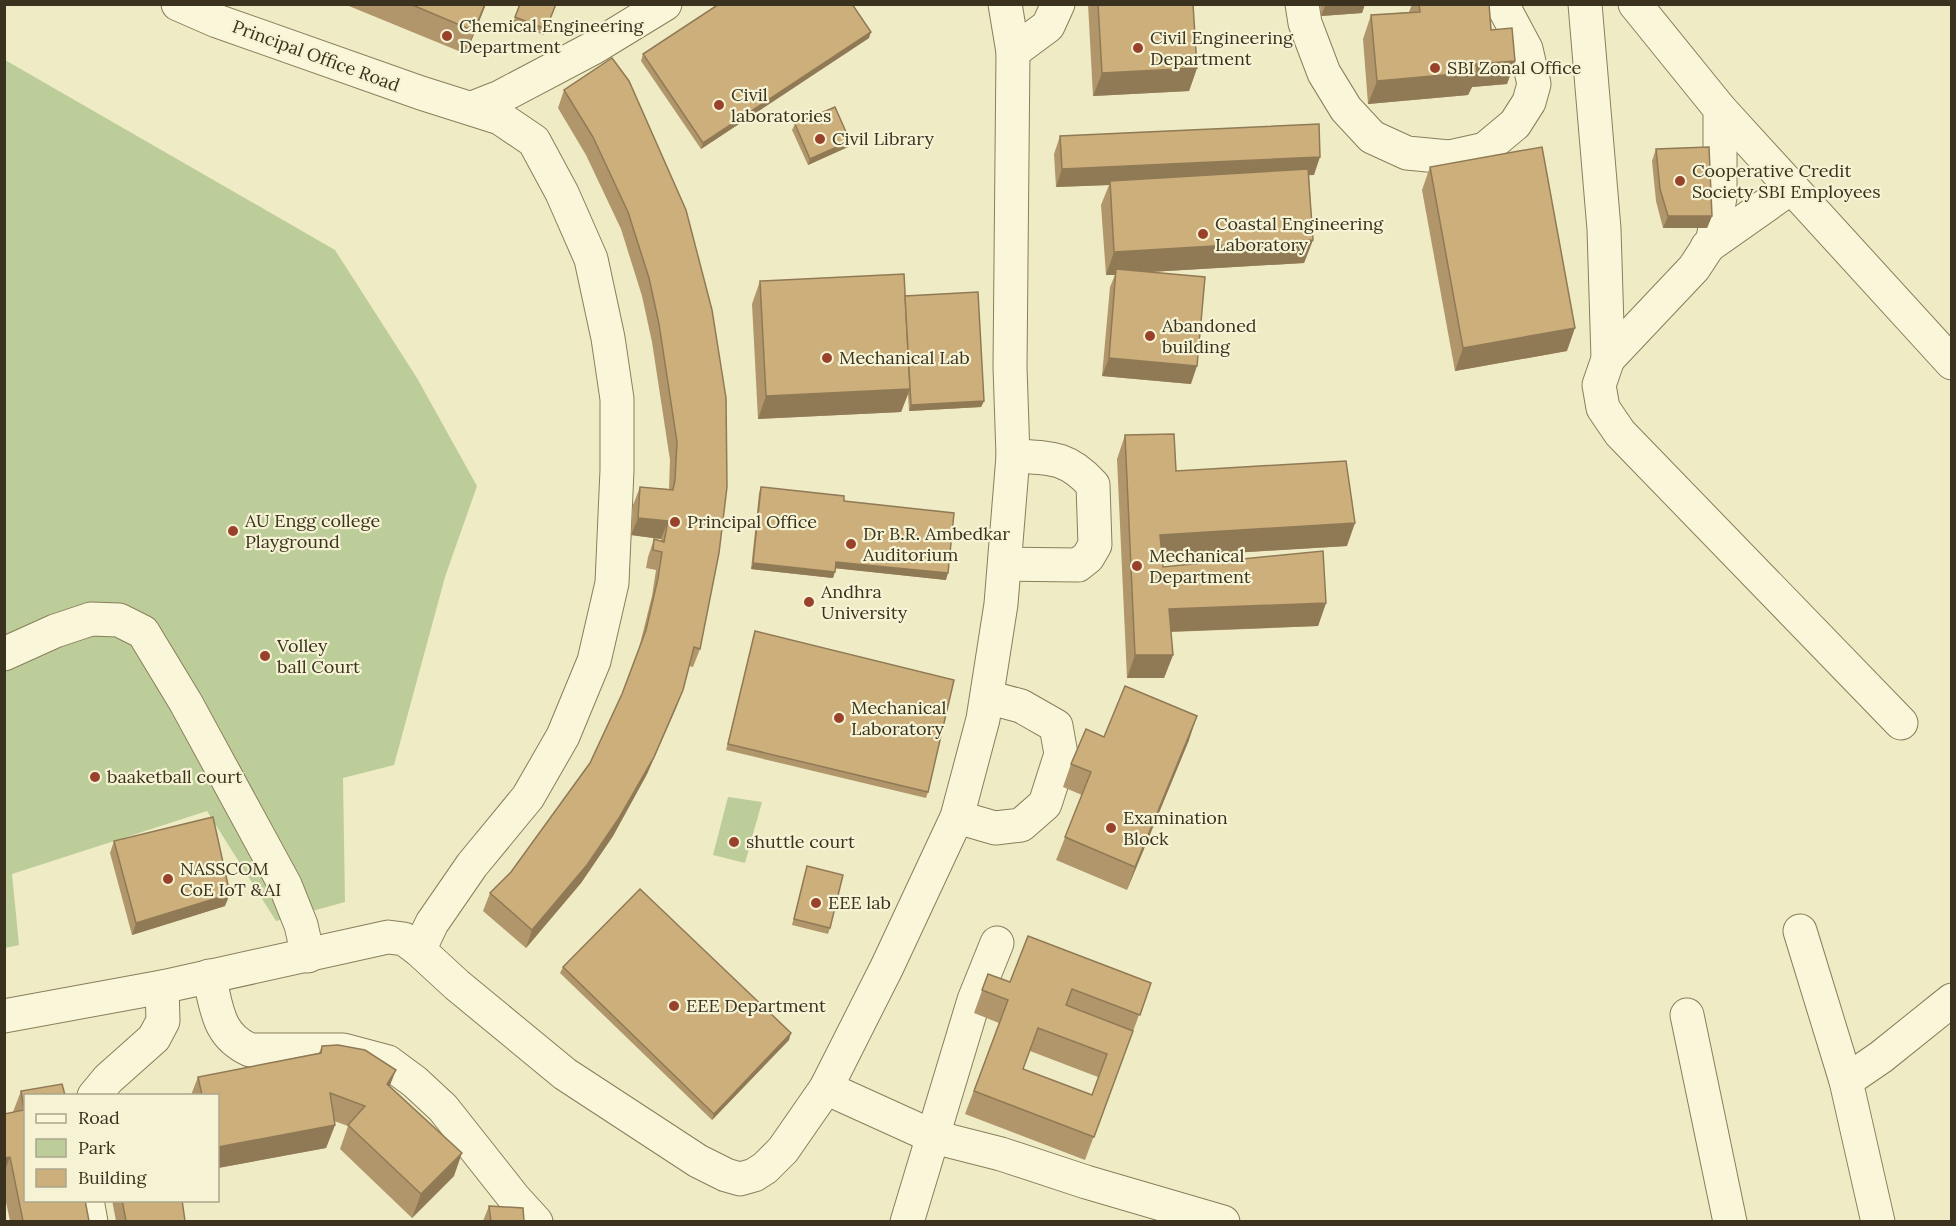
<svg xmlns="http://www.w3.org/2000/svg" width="1956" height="1226" font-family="Lora,serif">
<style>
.green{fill:#bccd99}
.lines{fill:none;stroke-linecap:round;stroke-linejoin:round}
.minor-casing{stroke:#8a7e5b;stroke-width:35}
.minor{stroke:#f9f6d9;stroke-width:33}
.wall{fill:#b0966a;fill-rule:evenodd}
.shaded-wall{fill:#907a56}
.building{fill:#cdaf7b;stroke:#907a56;stroke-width:1.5;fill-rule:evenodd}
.poi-dot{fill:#99422b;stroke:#f6f3d5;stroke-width:2}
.labels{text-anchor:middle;stroke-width:4.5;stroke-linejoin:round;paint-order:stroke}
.poi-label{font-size:18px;fill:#3a321f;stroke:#f6f3d5;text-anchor:start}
.street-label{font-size:18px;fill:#3a321f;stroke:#f6f3d5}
</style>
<rect width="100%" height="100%" fill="#efebc5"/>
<g class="green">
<path d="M5 60 335 250 417 378 477 486 445 577 394 765 343 778 345 902 276 921 207 811 12 874 19 945 5 948Z"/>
<path d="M728 797 762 802 745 863 713 855Z"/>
</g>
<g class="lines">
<defs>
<g id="minor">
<path d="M178 4 217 21 421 93 500 118 534 141 562 193 591 259 608 338 617 399V470L612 583 594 661 563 736 528 797 472 865 432 923 419 950"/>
<path d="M1302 4 1305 23 1324 73 1346 109 1372 137 1407 153 1449 157 1485 149 1515 124 1529 102 1534 84 1526 49 1502 4"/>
<path d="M1585 4 1604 229 1608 359 1599 385 1603 408 1620 433 1901 723"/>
<path d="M1013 52 1048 26 1058 4"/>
<path d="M472 108 500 97 593 48 665 4"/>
<path d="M1720 109 1952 363"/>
<path d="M1707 247 1792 187"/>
<path d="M1608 359 1694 268 1713 239 1720 197V109L1635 4"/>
<path d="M1006 564 1078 565 1088 557 1095 545 1093 485C1067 456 1050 458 1013 456"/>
<path d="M4 654 55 631 91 619 119 620 143 632 186 703 285 885 301 925 308 956"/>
<path d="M957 817 995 828 1021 825 1045 804 1061 754 1056 726 1021 706 987 697"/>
<path d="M1800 931 1846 1081"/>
<path d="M209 976C217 1008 217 1035 250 1050H343L388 1062 415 1082 443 1108 515 1199 536 1222"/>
<path d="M1687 1015 1730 1222"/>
<path d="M4 1016 162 987 388 937 404 939 419 950 457 985 565 1074 698 1161 726 1175 740 1179 754 1175 765 1168 783 1150 826 1088 887 967 957 817 983 719 1001 604 1013 456 1010 367 1013 52 1005 4"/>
<path d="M826 1088 934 1137 1001 1154 1086 1182 1223 1222"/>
<path d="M94 1096 108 1079 154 1038 163 1021 162 987"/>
<path d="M87 1200 91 1222"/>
<path d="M907 1222 974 1000 997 943"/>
<path d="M1878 1222 1846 1081 1881 1057 1952 1000"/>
</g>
</defs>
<use href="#minor" class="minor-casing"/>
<use href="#minor" class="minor"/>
</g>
<g class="wall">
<path d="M344 4H486L466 54Z"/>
<path d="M520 4H556L544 35 513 23Z"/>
<path d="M1088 4H1193L1197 68 1189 91 1093 96Z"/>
<path d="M1320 4H1365L1362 13 1321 16Z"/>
<path d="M1412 4H1489L1491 30 1515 61 1507 84 1472 87 1468 95 1368 104 1363 39 1371 15 1409 12Z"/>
<path d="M869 38 701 149 641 61 643 54Z"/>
<path d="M564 90 686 210 700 649 693 667 689 666 676 708 647 774 613 836 581 883 526 948 483 911 490 893 511 872 590 763 622 694 639 648 652 596 656 570 646 568 648 557 654 539 661 541V539L631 535 633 505 640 487 669 489 670 460 652 342 642 296 621 229 586 155 558 108Z"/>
<path d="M795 124 850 141 848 147 808 165 792 130Z"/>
<path d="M1060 136 1314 175H1309L1313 240 1304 263 1150 272 1191 384 1102 376 1110 287 1115 275H1106L1101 205 1109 185 1056 187 1054 154Z"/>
<path d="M1656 149 1712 216 1707 228H1663L1656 201 1652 161Z"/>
<path d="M1430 167 1567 351 1455 371 1422 190Z"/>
<path d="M760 281 905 297 984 401 981 407 909 411 908 394 901 412 758 419 752 304Z"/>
<path d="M1125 435 1176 471 1347 546 1162 557 1163 567 1326 603 1318 626 1171 632 1173 655 1164 678H1127L1117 459Z"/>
<path d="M761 487 844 501 946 580 835 568 833 578 751 569 759 493Z"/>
<path d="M755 631 928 792 926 798 726 750Z"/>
<path d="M1104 737 1189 740 1127 890 1056 860 1082 795 1063 787 1071 764Z"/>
<path d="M114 841 225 906 132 935 110 853Z"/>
<path d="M807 866 830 928 828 934 792 925Z"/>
<path d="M563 967 789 1040 712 1120 560 973Z"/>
<path d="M988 974 1010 982 1151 983 1085 1160 965 1114 999 1023 974 1013ZM1030 1051 1098 1077 1092 1095 1023 1069Z"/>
<path d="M322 1046 390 1087 454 1176 412 1218 340 1149 348 1126 334 1121 335 1125 326 1148 218 1168V1095H191L198 1077 319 1053Z"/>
<path d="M21 1091 89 1221H10L4 1193V1114L13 1112Z"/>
<path d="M112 1200H182L185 1221H116Z"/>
<path d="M489 1206 524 1221H483Z"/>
</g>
<g class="shaded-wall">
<path d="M485 4H486L466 54 474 31Z"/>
<path d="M1326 4H1365L1362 13 1321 16Z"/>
<path d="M871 32 869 38 701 149 703 143Z"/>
<path d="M1515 61 1507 84 1472 87 1468 95 1368 104 1377 81 1476 64Z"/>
<path d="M1197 68 1189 91 1093 96 1102 73Z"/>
<path d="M850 141 848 147 808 165 810 159Z"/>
<path d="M1320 157 1314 175 1110 184V181L1109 185 1056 187 1062 169Z"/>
<path d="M1668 216H1712L1707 228H1663Z"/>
<path d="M1313 240 1304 263 1116 274V269L1115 275H1106L1114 252Z"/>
<path d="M1575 328 1567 351 1455 371 1463 348Z"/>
<path d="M1109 358 1197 366 1191 384 1102 376Z"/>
<path d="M910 389 901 412 758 419 766 396Z"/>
<path d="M984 401 981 407 909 411 911 405Z"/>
<path d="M638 518 668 521 661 539 631 535Z"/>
<path d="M1355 523 1347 546 1152 558 1160 535Z"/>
<path d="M836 562 948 573 946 580 833 568Z"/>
<path d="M753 563 835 572 833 578 751 569Z"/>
<path d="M1326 603 1318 626 1160 632 1169 609Z"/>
<path d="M1135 655H1173L1164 678H1127Z"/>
<path d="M683 690 676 708 647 774 613 836 581 883 526 948 532 930Z"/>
<path d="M1197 716 1189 740 1127 890 1135 867Z"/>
<path d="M230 894 225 906 132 935 136 923Z"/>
<path d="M791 1033 789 1040 712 1120 714 1114Z"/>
<path d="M396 1070 387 1093V1084Z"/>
<path d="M335 1125 326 1148 218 1168V1147Z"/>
<path d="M462 1153 454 1176 412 1218 421 1194Z"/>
<path d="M10 1157 4 1173V1158Z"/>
</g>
<g class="building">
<path d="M410 4H485L474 31Z"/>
<path d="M520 4H556L546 29 515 17Z"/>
<path d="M719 4H852L871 32 703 143 643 54Z"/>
<path d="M1098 4H1193L1197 68 1102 73Z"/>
<path d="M1419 4H1489L1491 30 1512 28 1515 61 1476 64 1477 72 1377 81 1371 15 1420 12Z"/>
<path d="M612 58 629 81 686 210 712 310 726 398 727 487 719 553 700 649 694 647 683 690 654 757 619 818 587 865 532 930 490 893 511 872 590 763 622 694 646 630 658 578 662 552 653 550 654 539 664 542 668 521 638 518 640 487 673 490 675 480 677 442 659 324 649 278 628 212 593 137 564 90Z"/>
<path d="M835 107 850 141 810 159 795 124Z"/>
<path d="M1319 124 1320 157 1062 169 1060 136Z"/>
<path d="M1542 147 1575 328 1463 348 1430 167Z"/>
<path d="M1709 147 1712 216H1668L1660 189 1656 149Z"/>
<path d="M1308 169 1313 240 1114 252 1110 181Z"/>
<path d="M1116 269 1205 277 1197 366 1109 358Z"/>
<path d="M904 274 910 389 766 396 760 281Z"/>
<path d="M978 292 984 401 911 405 905 296Z"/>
<path d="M1174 434 1176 471 1346 461 1355 523 1160 535 1163 567 1323 551 1326 603 1169 609 1173 655H1135L1125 435Z"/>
<path d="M761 487 844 496V501L954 513 948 573 836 562 835 572 753 563Z"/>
<path d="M755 631 954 680 928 792 728 744Z"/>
<path d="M1125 686 1197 716 1135 867 1065 837 1091 772 1071 764 1086 729 1104 737Z"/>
<path d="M213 817 230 894 136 923 114 841Z"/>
<path d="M807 866 843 875 830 928 794 919Z"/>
<path d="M640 889 791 1033 714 1114 563 967Z"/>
<path d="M1028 936 1151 983 1140 1015 1072 989 1066 1005 1133 1031 1094 1137 974 1091 1008 1000 982 990 988 974 1010 982ZM1038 1028 1107 1054 1092 1095 1023 1069Z"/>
<path d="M338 1045 365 1050 396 1070 387 1084 462 1153 421 1194 348 1125 365 1106 330 1093 335 1125 218 1147V1095H202L198 1077 321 1053 322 1046Z"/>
<path d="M62 1084 65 1095H26V1200H85L89 1221H23L10 1157 4 1158V1114L24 1110 21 1091Z"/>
<path d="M122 1200H182L185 1221H126Z"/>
<path d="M489 1206 523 1208 524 1221H491Z"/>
</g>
<g class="poi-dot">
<circle cx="447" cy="36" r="6"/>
<circle cx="1138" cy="48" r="6"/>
<circle cx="1435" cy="68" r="6"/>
<circle cx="719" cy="105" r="6"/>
<circle cx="820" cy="139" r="6"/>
<circle cx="1680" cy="181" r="6"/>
<circle cx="1203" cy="234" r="6"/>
<circle cx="1150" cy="336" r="6"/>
<circle cx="827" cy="358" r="6"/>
<circle cx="675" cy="522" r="6"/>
<circle cx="233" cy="531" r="6"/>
<circle cx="851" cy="544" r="6"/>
<circle cx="1137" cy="566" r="6"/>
<circle cx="809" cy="602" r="6"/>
<circle cx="265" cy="656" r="6"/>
<circle cx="839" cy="718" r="6"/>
<circle cx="95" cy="777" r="6"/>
<circle cx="1111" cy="828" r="6"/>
<circle cx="734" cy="842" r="6"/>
<circle cx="168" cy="879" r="6"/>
<circle cx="816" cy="903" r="6"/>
<circle cx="674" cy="1006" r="6"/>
</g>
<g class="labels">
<g class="poi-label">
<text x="459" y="32">Chemical Engineering<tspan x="459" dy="21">Department</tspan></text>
<text x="1150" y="44">Civil Engineering<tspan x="1150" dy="21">Department</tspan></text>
<text x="1447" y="74">SBI Zonal Office</text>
<text x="731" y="101">Civil<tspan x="731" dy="21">laboratories</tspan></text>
<text x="832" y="145">Civil Library</text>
<text x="1692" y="177">Cooperative Credit<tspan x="1692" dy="21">Society SBI Employees</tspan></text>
<text x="1215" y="230">Coastal Engineering<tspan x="1215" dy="21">Laboratory</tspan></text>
<text x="1162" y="332">Abandoned<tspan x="1162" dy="21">building</tspan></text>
<text x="839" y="364">Mechanical Lab</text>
<text x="245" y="527">AU Engg college<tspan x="245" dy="21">Playground</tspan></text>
<text x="687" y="528">Principal Office</text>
<text x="863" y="540">Dr B.R. Ambedkar<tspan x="863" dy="21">Auditorium</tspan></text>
<text x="1149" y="562">Mechanical<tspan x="1149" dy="21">Department</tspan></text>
<text x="821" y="598">Andhra<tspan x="821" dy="21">University</tspan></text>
<text x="277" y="652">Volley<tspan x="277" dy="21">ball Court</tspan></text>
<text x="851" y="714">Mechanical<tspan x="851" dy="21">Laboratory</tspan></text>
<text x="107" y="783">baaketball court</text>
<text x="1123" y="824">Examination<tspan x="1123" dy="21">Block</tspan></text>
<text x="746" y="848">shuttle court</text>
<text x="180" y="875">NASSCOM<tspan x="180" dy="21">CoE IoT &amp;AI</tspan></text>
<text x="828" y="909">EEE lab</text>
<text x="686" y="1012">EEE Department</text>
</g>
<g class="street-label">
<text transform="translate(316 56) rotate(20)" y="6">Principal Office Road</text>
</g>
</g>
<rect width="1956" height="1226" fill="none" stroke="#3a321f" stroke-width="12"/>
<rect x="24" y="1094" width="195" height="108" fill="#f6f3d5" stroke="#aba68c" stroke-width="1.5"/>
<rect x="36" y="1114" width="30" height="9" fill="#f9f6d9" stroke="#aba68c" stroke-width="1.5"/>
<text x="78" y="1124" font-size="18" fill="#3a321f">Road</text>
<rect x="36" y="1139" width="30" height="18" fill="#bccd99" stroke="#aba68c" stroke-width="1.5"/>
<text x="78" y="1154" font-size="18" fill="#3a321f">Park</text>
<rect x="36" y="1169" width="30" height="18" fill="#cdaf7b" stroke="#aba68c" stroke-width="1.5"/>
<text x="78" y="1184" font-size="18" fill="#3a321f">Building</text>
</svg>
